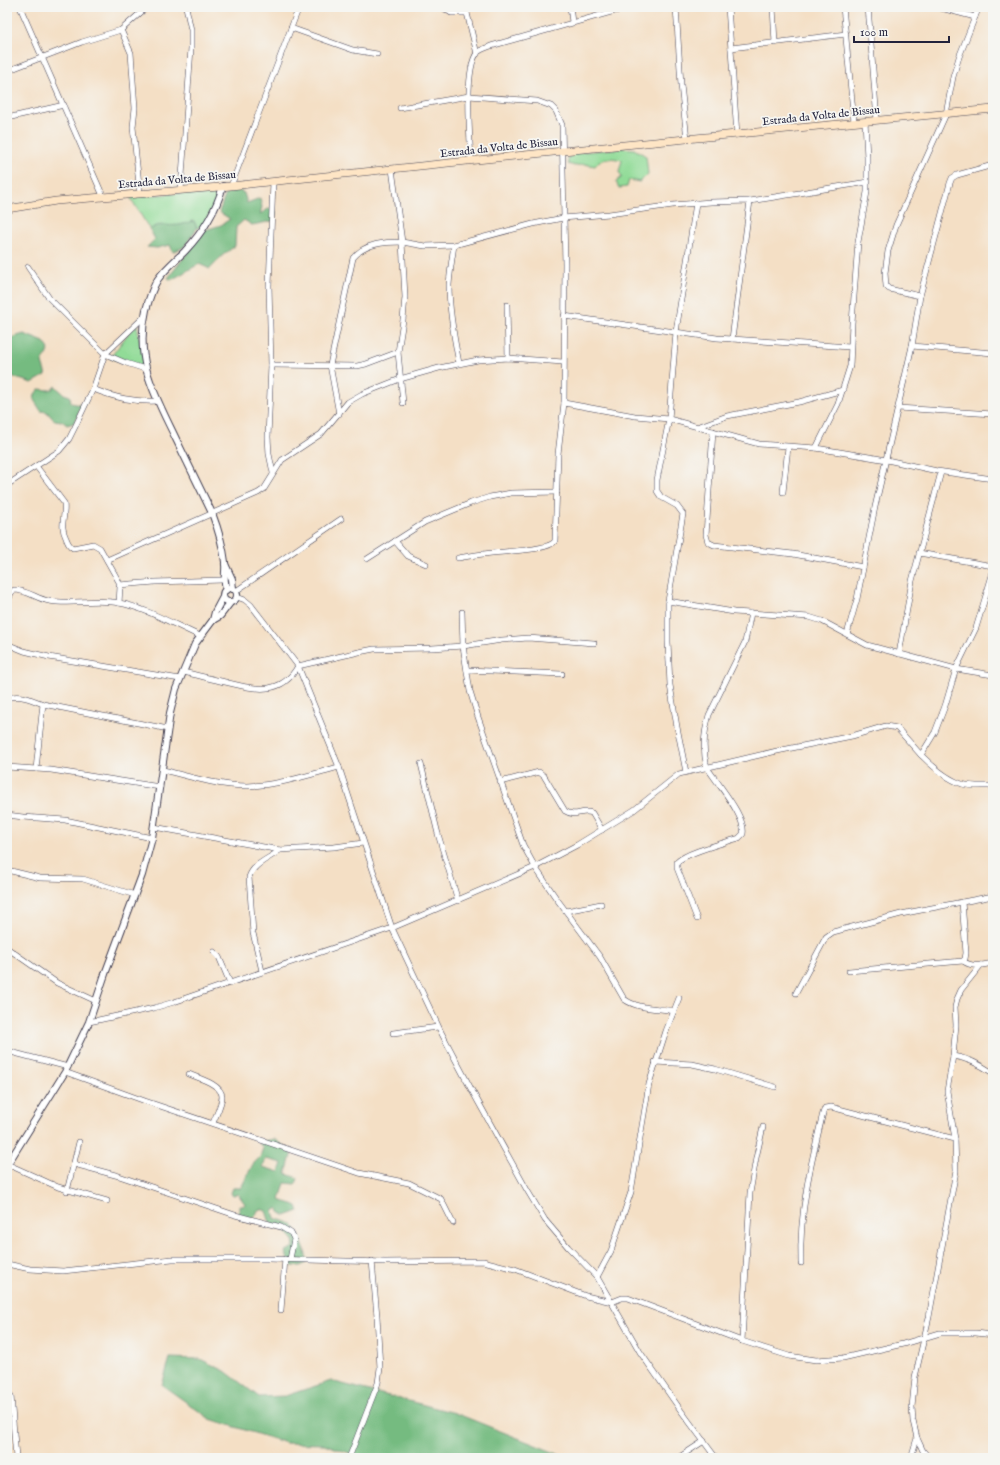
<svg xmlns="http://www.w3.org/2000/svg" width="1000" height="1465" font-family="'IM FELL English',serif">
<style>
.green{fill:#91db97;stroke:#5a7e69}
.forest{fill:#74bb80;stroke:#4b6e5e;fill-rule:evenodd}
.lines{fill:none;stroke-linecap:round;stroke-linejoin:round}
.minor-casing{stroke:#423e50;stroke-width:6}
.tertiary-casing{stroke:#423e50;stroke-width:8}
.secondary-casing{stroke:#423e50;stroke-width:8}
.minor{stroke:#fff;stroke-width:5}
.tertiary{stroke:#fff;stroke-width:6}
.secondary{stroke:#fee5c5;stroke-width:7}
.labels{text-anchor:middle;stroke-width:3.5;stroke-linejoin:round;paint-order:stroke}
.street-label{font-size:11px;fill:#22223b;stroke:#f6f6f2}
</style>
<rect width="100%" height="100%" fill="#f6f6f2"/>
<filter id="ink" filterUnits="userSpaceOnUse"><feTurbulence type="fractalNoise" baseFrequency=".025" numOctaves="2"/><feDisplacementMap in="SourceGraphic" scale="8" xChannelSelector="R" yChannelSelector="G"/><feConvolveMatrix kernelMatrix="1 2 1 2 8 2 1 2 1" color-interpolation-filters="sRGB"/></filter>
<filter id="wash" filterUnits="userSpaceOnUse"><feTurbulence type="fractalNoise" baseFrequency=".012" numOctaves="4" result="noise"/><feDisplacementMap in="SourceGraphic" scale="16" xChannelSelector="R" yChannelSelector="G"/><feGaussianBlur stdDeviation="0.9" result="paint"/><feColorMatrix in="noise" values="0 0 0 0 0 0 0 0 0 0 0 0 0 0 0 0 0 1.4 0 .05"/><feComposite in="paint" operator="in"/></filter>
<g filter="url(#wash)">
<rect width="100%" height="100%" fill="#f4dfc5"/>
<g class="green">
<path d="M624 148 634 149 646 156 648 174 640 182 629 180 627 187 619 188 616 182 622 177 619 172 622 160C609 157 603 157 595 166L584 164 575 166 568 164V158L572 153Z"/>
<path d="M209 191 215 193 217 199 205 223 198 228H197L194 221C189 222 183 225 178 225 168 227 157 222 150 230L130 197Z"/>
<path d="M137 325 145 367 110 358 130 331Z"/>
</g>
<g class="forest">
<path d="M229 187H237L238 190 244 193 247 203 260 198 262 207 260 214 270 208 276 213 273 221 252 225 244 220 236 227 235 246 223 255 210 269 199 264 171 280 168 278 205 230 221 225 230 219 219 212C222 205 226 192 229 187Z"/>
<path d="M194 221 197 228 184 247 173 252 170 245 157 248 147 247 155 239 150 230C157 222 168 227 178 225 183 225 189 222 194 221Z"/>
<path d="M24 334 44 342 49 349 42 363 46 375 32 383 13 377 7 366V341L14 337Z"/>
<path d="M55 386 64 394 70 396 71 403 81 405V408L74 423 67 425 62 421 54 420 47 412 41 411 34 400 35 394 39 389 48 390 53 389Z"/>
<path d="M274 1139 292 1152 286 1174 298 1178 296 1184 285 1183 280 1200C286 1203 292 1203 297 1206L299 1211 285 1216 279 1212 278 1208 273 1211 275 1218C281 1220 289 1222 293 1225 298 1230 308 1256 307 1263L300 1266H292L287 1257 286 1251 294 1247 293 1239 284 1230C269 1228 271 1224 266 1211L261 1209 258 1210C255 1219 250 1219 242 1220L239 1215V1205L243 1206 245 1204 238 1194 233 1195 231 1193 233 1188H241L253 1164 260 1157 263 1148 258 1142ZM266 1159 282 1163 279 1172 263 1167Z"/>
<path d="M170 1358 200 1359 225 1371 259 1397 285 1396 331 1381 455 1413 568 1458H363L324 1444 286 1443 210 1419 162 1385Z"/>
</g>
</g>
<g filter="url(#ink)">
<g class="lines">
<defs>
<g id="minor">
<path d="M20 7 103 196"/>
<path d="M442 7 451 13H467"/>
<path d="M470 7 468 9 467 13 477 54"/>
<path d="M570 7 572 22"/>
<path d="M676 7 681 85 687 139"/>
<path d="M728 7 737 135"/>
<path d="M773 7 775 43"/>
<path d="M843 7 854 122"/>
<path d="M868 7 877 120"/>
<path d="M937 7 975 17"/>
<path d="M291 28 353 50 377 54"/>
<path d="M121 30 131 53 135 108 133 127 140 194"/>
<path d="M731 48 846 34"/>
<path d="M7 71 82 42 121 30 147 7"/>
<path d="M400 108 469 96 537 101 551 106 556 111 562 125 565 264 564 403 558 454 555 541C549 551 504 551 492 553 480 554 469 556 458 558"/>
<path d="M7 118 64 105"/>
<path d="M471 161C470 139 464 69 477 53 481 49 486 48 491 46L629 7"/>
<path d="M993 165 957 175 952 178 950 183 920 296 912 346 993 353"/>
<path d="M273 182 269 286 271 365 268 437 269 454 273 473"/>
<path d="M231 186 299 7"/>
<path d="M181 190 191 48V30L186 7"/>
<path d="M750 201 868 182"/>
<path d="M454 245C452 258 450 272 449 285 449 311 454 338 459 363"/>
<path d="M28 267 49 298 105 354 126 363 145 369"/>
<path d="M920 296 889 289 886 286 885 273 888 251 896 225 946 114 953 77 959 57 979 7"/>
<path d="M507 305 508 358"/>
<path d="M564 316 717 338 850 347"/>
<path d="M271 365 357 366 366 364 398 352"/>
<path d="M93 389C116 398 133 402 158 401"/>
<path d="M403 403 398 352 403 320 405 297 402 242 425 246 454 245 533 224 563 218 609 214 673 205 711 202 750 201 732 339"/>
<path d="M564 403 635 416 669 419 759 444 816 448 887 460 937 471 993 479"/>
<path d="M898 408 993 414"/>
<path d="M339 414 330 365 353 258C365 243 385 242 402 242L392 169"/>
<path d="M697 427 727 416 799 402 843 390"/>
<path d="M713 431 706 535 708 542 714 545 793 554 863 567"/>
<path d="M816 448 838 404 850 366 852 323 858 242 867 192V157L865 121"/>
<path d="M36 466 64 503C66 517 59 524 66 538 68 543 69 546 73 548L93 544 100 548 119 582 120 587 119 603"/>
<path d="M7 485 59 451 69 439 75 427 93 389 105 354 145 316"/>
<path d="M783 492 788 447"/>
<path d="M395 541 408 556 426 564"/>
<path d="M919 553 993 566"/>
<path d="M367 559 425 522 471 503 490 497 511 493 557 492"/>
<path d="M107 560 258 493 264 489 282 460 321 434 348 402 362 394 400 379 439 368 478 360 508 358 563 362"/>
<path d="M119 585 155 582 223 580"/>
<path d="M236 591 341 519"/>
<path d="M237 597 245 600 251 605 298 666 339 767 392 928 442 1034 470 1087 527 1190 545 1220 568 1247 597 1277 640 1352 682 1412 716 1458"/>
<path d="M668 601 734 612 809 617 822 621 867 645 956 669 993 675"/>
<path d="M7 604 11 593 14 590C27 590 37 599 49 601 72 605 96 598 119 603 144 607 177 626 200 636"/>
<path d="M462 612 463 646 470 691 478 717 523 845 535 867 556 898 600 957 624 999C637 1009 658 1008 674 1011"/>
<path d="M847 634 857 599 875 507 912 346"/>
<path d="M7 644 24 651 49 657 180 679"/>
<path d="M899 654 912 581 941 472"/>
<path d="M467 670 562 674"/>
<path d="M183 672C197 675 211 679 225 682 254 689 281 697 298 666L359 652 374 649 432 648 463 646 502 640 528 638 594 643"/>
<path d="M7 698C20 694 31 699 43 704"/>
<path d="M921 755C932 766 947 779 962 784 972 787 983 786 993 786"/>
<path d="M421 764 438 834 458 901"/>
<path d="M7 767 51 770 160 787"/>
<path d="M36 769 43 704 168 729"/>
<path d="M163 770C190 777 220 786 248 786 279 785 309 775 339 767"/>
<path d="M686 772 677 727 670 685 668 642V601L683 514 677 506 661 497 657 491V480L669 419 676 332 696 203"/>
<path d="M500 782 539 772 544 776 565 811C576 818 582 809 592 813L602 830"/>
<path d="M7 815 23 817 65 820 152 838"/>
<path d="M154 827 280 850 334 847 363 843"/>
<path d="M7 870 40 878 83 879 135 895"/>
<path d="M566 911 601 904"/>
<path d="M697 919 677 868V862C687 852 724 843 739 838L743 834C746 819 724 792 716 780 713 776 709 771 707 767 702 749 704 732 709 715L745 642 751 613"/>
<path d="M7 948 57 983 96 1001"/>
<path d="M214 952 219 957 230 983"/>
<path d="M963 961C973 968 982 965 993 963"/>
<path d="M262 971 253 933 249 877C254 863 269 859 280 850"/>
<path d="M849 971 963 961 965 959 966 953 962 902"/>
<path d="M796 993 826 937 833 932 901 914 993 896"/>
<path d="M89 1022 154 1008 174 1002 392 928 535 867 577 845 634 810 679 774 777 751 852 736 886 726 897 728 921 755 935 732 945 706 956 669 976 628 993 572"/>
<path d="M393 1033 438 1027"/>
<path d="M7 1051 68 1067"/>
<path d="M953 1056 956 1025 955 1007 957 999 961 990 981 965"/>
<path d="M655 1062 692 1064 715 1069 775 1087"/>
<path d="M65 1072 145 1101 359 1173 409 1183 441 1199 453 1223"/>
<path d="M189 1074C198 1078 221 1084 222 1096 222 1104 216 1115 213 1123"/>
<path d="M7 1164 58 1187 107 1201"/>
<path d="M74 1164 119 1176 235 1215 281 1227 291 1233 294 1239 290 1259"/>
<path d="M67 1191 79 1142"/>
<path d="M801 1263C799 1212 811 1163 823 1113L825 1108 831 1107 955 1139"/>
<path d="M7 1264 30 1269 63 1271 172 1259H269L385 1262 483 1261 515 1269 586 1296 612 1302 622 1298H628L742 1341 789 1356 816 1360 843 1358 903 1344 940 1333H976L993 1335"/>
<path d="M597 1277 611 1251 631 1192 649 1084 666 1031 679 998"/>
<path d="M281 1310 285 1259"/>
<path d="M742 1341 750 1193 756 1158 763 1127"/>
<path d="M11 1396 16 1458"/>
<path d="M349 1458 378 1383 380 1368 377 1316 372 1261"/>
<path d="M678 1458 704 1441"/>
<path d="M911 1458 917 1438"/>
<path d="M929 1458 923 1451 917 1438 913 1421 912 1407 915 1377 929 1317 956 1171 955 1139 947 1091 953 1056C968 1058 981 1065 993 1073"/>
</g>
<g id="tertiary">
<path d="M223 186C216 211 203 232 185 251 176 260 166 268 158 279 152 288 149 299 146 310 134 361 155 395 176 439 188 464 200 488 212 513 218 529 223 545 225 562 226 573 223 578 226 590"/>
<path d="M225 564 232 579 233 589"/>
<circle cx="230" cy="595" r="7"/>
<path d="M213 620 215 612 223 597"/>
<path d="M7 1165 65 1072 89 1022 105 974 142 875 152 838 170 713 176 689 195 644 213 620 220 616 230 603"/>
</g>
<path id="secondary" d="M7 209 56 201 231 186 563 151 993 109"/>
</defs>
<use href="#minor" class="minor-casing"/>
<use href="#tertiary" class="tertiary-casing"/>
<use href="#secondary" class="secondary-casing"/>
<use href="#minor" class="minor"/>
<use href="#tertiary" class="tertiary"/>
<use href="#secondary" class="secondary"/>
</g>
</g>
<g class="labels">
<g class="street-label">
<text transform="translate(821 115) rotate(-6)" y="4">Estrada da Volta de Bissau</text>
<text transform="translate(499 147) rotate(-6)" y="4">Estrada da Volta de Bissau</text>
<text transform="translate(177 179) rotate(-5)" y="4">Estrada da Volta de Bissau</text>
</g>
</g>
<rect width="1000" height="1465" fill="none" stroke="#f6f6f2" stroke-width="24"/>
<path d="M854 36v6h95v-6" fill="none" stroke="#22223b" stroke-width="2"/>
<text x="860" y="36" font-size="12" fill="#22223b" stroke="#f6f6f2" stroke-width="3" paint-order="stroke">100 m</text>
</svg>
